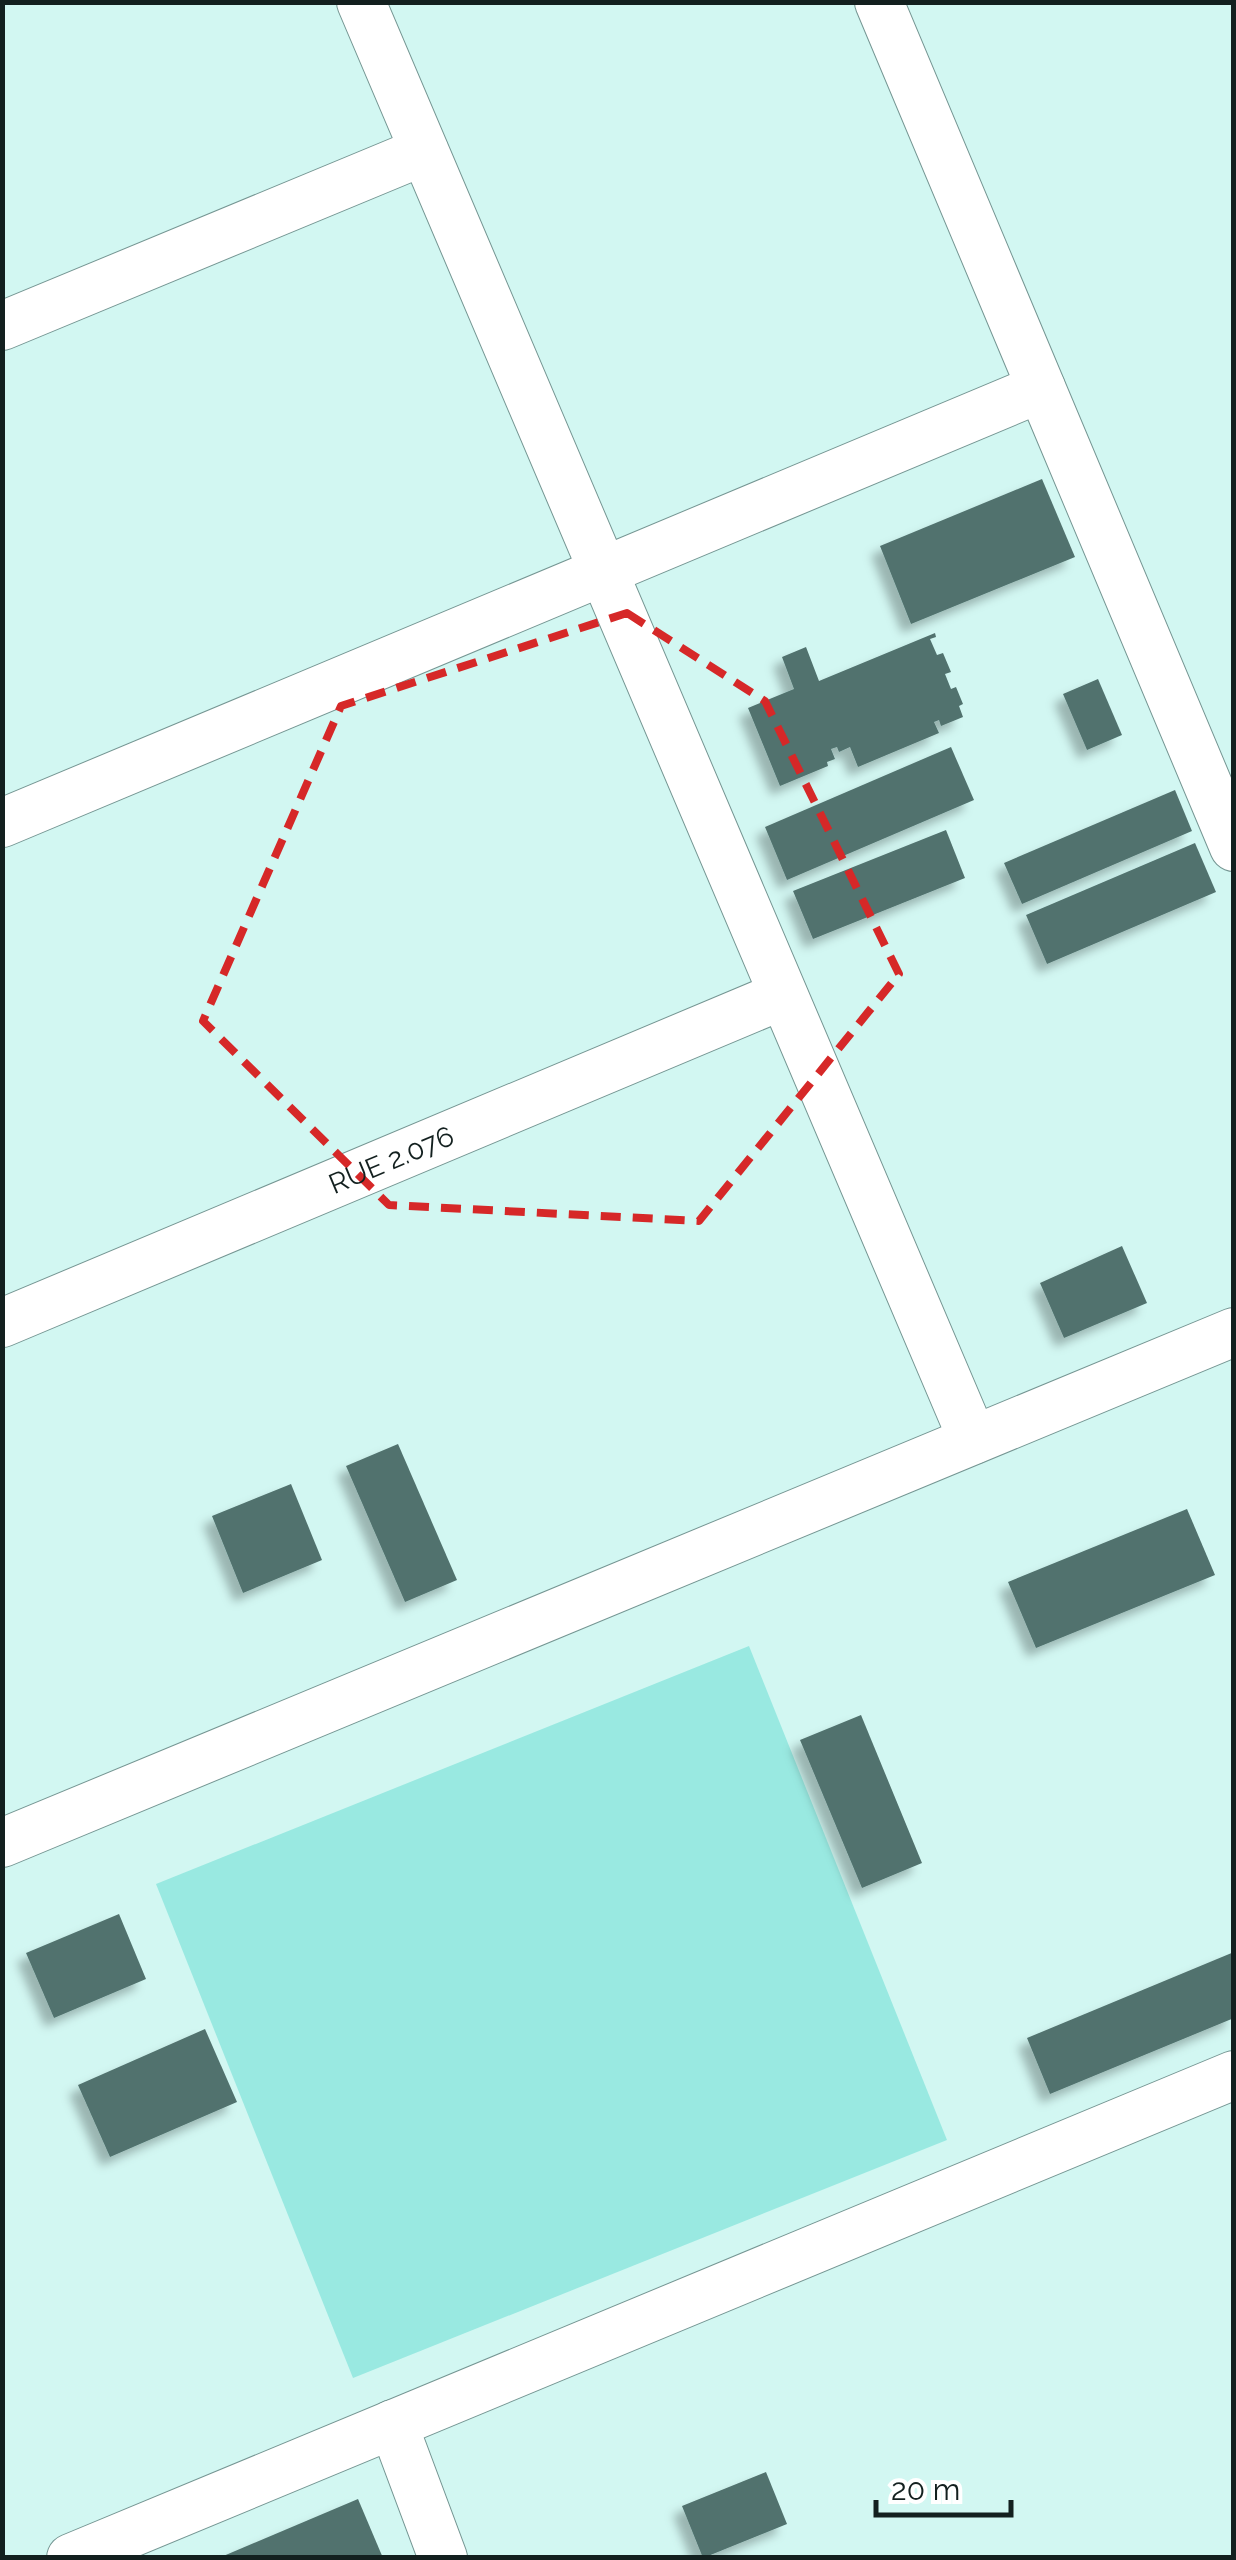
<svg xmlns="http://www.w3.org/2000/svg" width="1236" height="2560" font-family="Raleway,sans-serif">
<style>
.green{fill:#99e9e1}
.building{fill:#51726e;filter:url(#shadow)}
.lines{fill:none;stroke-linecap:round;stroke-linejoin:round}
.street-casing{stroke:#759693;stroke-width:50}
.street{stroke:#fff;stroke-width:48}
.marked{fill:none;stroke:#d62828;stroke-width:8;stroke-dasharray:20 12;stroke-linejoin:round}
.labels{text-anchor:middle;stroke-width:10;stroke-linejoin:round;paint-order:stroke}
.street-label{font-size:28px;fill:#13201f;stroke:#fff}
</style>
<defs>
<filter id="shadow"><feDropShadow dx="-9" dy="9" stdDeviation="5" flood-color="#0004"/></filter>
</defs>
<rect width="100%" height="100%" fill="#d2f7f2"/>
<path class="green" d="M749 1646 947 2140 353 2378 156 1884Z"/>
<g class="building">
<path d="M1042 479 1075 557 911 624 880 546Z"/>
<path d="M935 633 936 637 930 639 937 655 943 653 951 672 945 674 951 689 956 687 963 704 959 706 963 717 941 726 939 720 934 722 939 733 858 767 850 747 839 752 837 747 831 749 835 759 827 762 828 766 780 786 748 708 794 689 782 657 806 647 819 681Z"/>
<path d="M1098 679 1122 735 1087 750 1063 694Z"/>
<path d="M951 747 974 800 787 880 765 827Z"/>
<path d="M1175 790 1192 831 1022 904 1004 863Z"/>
<path d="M946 830 965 878 813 939 793 891Z"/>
<path d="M1195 843 1216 892 1047 964 1026 915Z"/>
<path d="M1122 1246 1147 1303 1064 1338 1040 1283Z"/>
<path d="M398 1444 457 1580 405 1602 346 1466Z"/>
<path d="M291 1484 322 1560 243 1593 212 1516Z"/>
<path d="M1187 1509 1215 1575 1036 1648 1008 1582Z"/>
<path d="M861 1715 922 1863 862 1888 800 1740Z"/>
<path d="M119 1914 146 1979 54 2018 26 1953Z"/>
<path d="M1234 1952V2018L1050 2094 1027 2038Z"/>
<path d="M205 2029 237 2102 110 2157 78 2085Z"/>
<path d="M766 2472 787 2524 703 2558 682 2506Z"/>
<path d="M358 2499 383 2558H221V2557Z"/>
</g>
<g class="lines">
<defs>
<g id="street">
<path d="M361 2 973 1440"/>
<path d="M879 2 1234 847"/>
<path d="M2 326 424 151"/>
<path d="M2 823 1041 388"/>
<path id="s1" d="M2 1323 783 995"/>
<path d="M2 1843 1234 1332"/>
<path d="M393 2424 443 2558"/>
<path d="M71 2558 1234 2075"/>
</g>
</defs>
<use href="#street" class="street-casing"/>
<use href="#street" class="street"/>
</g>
<path class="marked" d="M627 613 765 701 899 974 699 1221 389 1205 203 1021 341 706Z"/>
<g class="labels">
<g class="street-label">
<text dy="10" stroke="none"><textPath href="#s1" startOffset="422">RUE 2.076</textPath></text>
</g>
</g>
<rect width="1236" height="2560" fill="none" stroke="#13201f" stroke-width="10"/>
<path d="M876 2500v15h135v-15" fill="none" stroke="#13201f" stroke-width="5"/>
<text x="891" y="2500" font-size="30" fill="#13201f" stroke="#ffffff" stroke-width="8" paint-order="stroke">20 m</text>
</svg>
